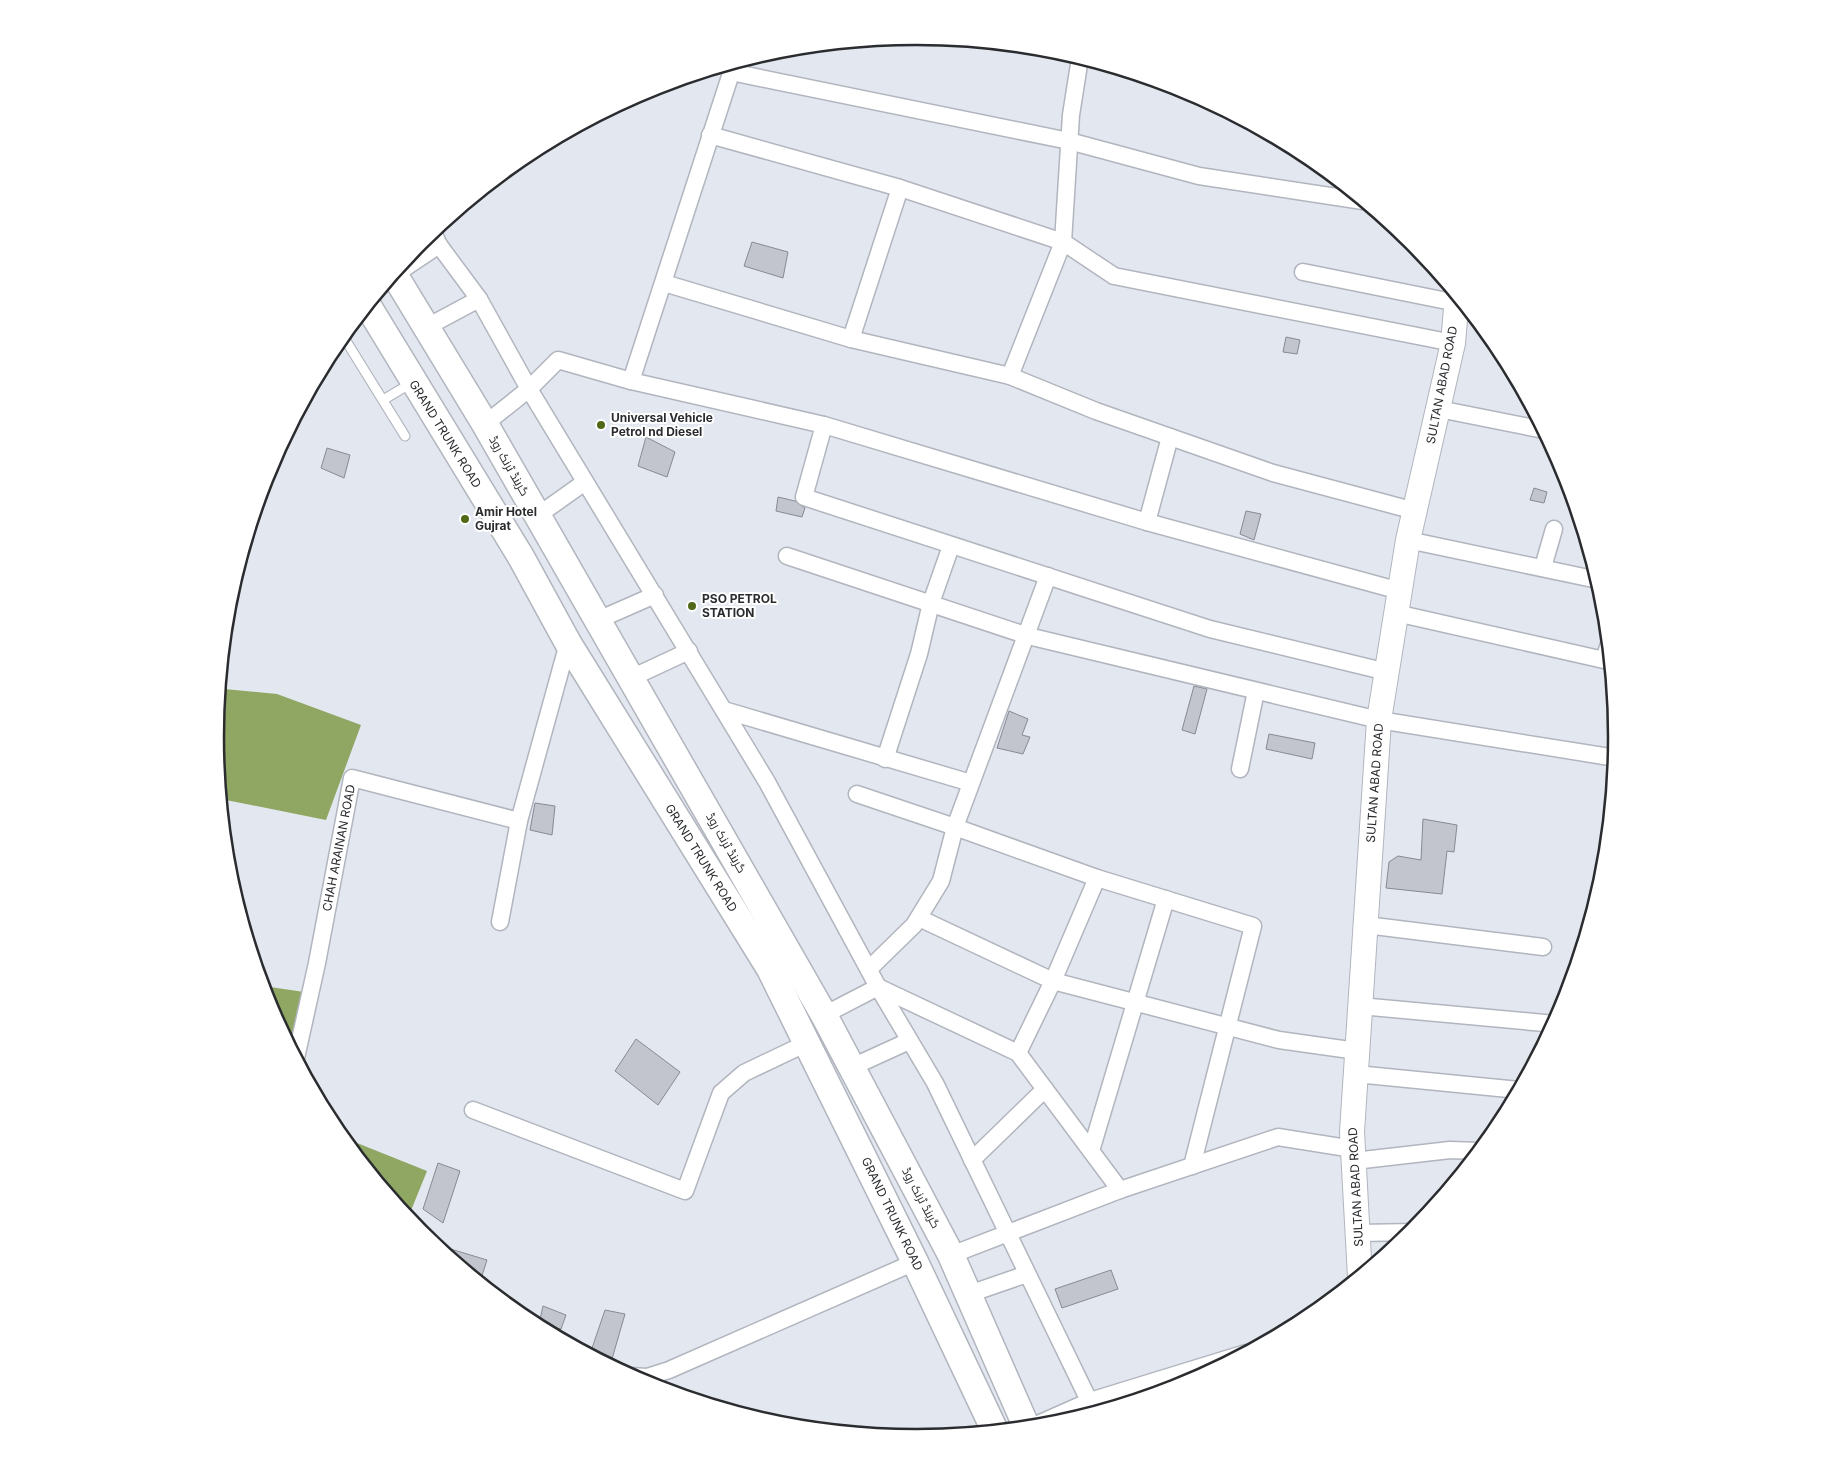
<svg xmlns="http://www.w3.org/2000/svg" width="1833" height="1475" font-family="Inter,Cairo,sans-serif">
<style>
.water{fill:#8fa763}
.building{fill:#c2c5ce;stroke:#878a93}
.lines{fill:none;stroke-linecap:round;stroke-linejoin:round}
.lane-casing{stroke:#b1b5be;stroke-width:11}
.street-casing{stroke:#b1b5be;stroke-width:19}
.secondary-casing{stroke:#b1b5be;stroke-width:26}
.primary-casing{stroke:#b1b5be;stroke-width:29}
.lane{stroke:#fff;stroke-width:9}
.street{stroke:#fff;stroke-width:16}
.secondary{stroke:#fff;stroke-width:24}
.primary{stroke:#fff;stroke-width:26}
.poi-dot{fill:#506817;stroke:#fff;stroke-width:2}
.labels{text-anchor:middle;stroke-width:4;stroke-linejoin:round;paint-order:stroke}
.street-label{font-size:12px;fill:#2a2c2f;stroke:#fff}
.poi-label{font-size:12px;font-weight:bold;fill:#2a2c2f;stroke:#fff;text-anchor:start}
.rim{fill:none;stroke:#2a2c2f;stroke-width:2.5}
</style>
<rect width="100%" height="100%" fill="#e3e7f0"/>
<g class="water">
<path d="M224 689 277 694 361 725 326 820 226 800 222 810C220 783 208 709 224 689Z"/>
<path d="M263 986 311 993 296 1058 269 1006Z"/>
<path d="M342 1137 427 1171 408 1218Z"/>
</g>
<g class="building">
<path d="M752 242 788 252 783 278 744 266Z"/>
<path d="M1286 337 1300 340 1297 354 1283 352Z"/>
<path d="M646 437 675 452 667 477 638 466Z"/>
<path d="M327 448 350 455 344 478 321 468Z"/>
<path d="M1534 488 1547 492 1544 503 1530 500Z"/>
<path d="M778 497 795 501 805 508 802 517 776 511Z"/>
<path d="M1246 511 1261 514 1254 540 1240 534Z"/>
<path d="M1194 686 1207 689 1195 734 1182 730Z"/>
<path d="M1009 711 1028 719 1022 735 1030 737 1023 754 997 748Z"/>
<path d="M1269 734 1315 743 1312 759 1266 749Z"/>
<path d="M535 803 555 806 552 835 530 830Z"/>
<path d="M1423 819 1457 825 1454 852 1447 851 1442 894 1386 888 1389 862 1398 856 1421 860Z"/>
<path d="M636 1039 680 1072 658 1105 615 1071Z"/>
<path d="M438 1163 460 1171 443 1223 423 1209Z"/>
<path d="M434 1244 487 1260 480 1282Z"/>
<path d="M1111 1270 1118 1289 1062 1308 1055 1289Z"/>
<path d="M543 1306 566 1315 561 1329 539 1324Z"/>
<path d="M605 1310 625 1314 612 1359 590 1354Z"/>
</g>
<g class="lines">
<defs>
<g id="lane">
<path d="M343 336 405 436"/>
<path d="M383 400 413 382"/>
</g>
<g id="street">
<path d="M731 72 1069 141 1199 176 1363 201"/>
<path d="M710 135 900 188 1063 242 1114 276 1453 343"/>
<path d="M433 232 439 245 479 299 529 389 767 782 878 987 935 1083 1095 1413"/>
<path d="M1303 272 1457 303"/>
<path d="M394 275 439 245"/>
<path d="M664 283 851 339 900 188"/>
<path d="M425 328 479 299"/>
<path d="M851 339 1010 376 1063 242 1071 115 1080 58"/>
<path d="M1010 376 1096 411 1273 473 1415 511"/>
<path d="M631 381 824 425 804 497 1210 629 1387 672"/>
<path d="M1439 409 1544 430"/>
<path d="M485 424 529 389 558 360 631 381 734 64"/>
<path d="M824 425 1147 522 1400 591"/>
<path d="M537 516 585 482"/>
<path d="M1147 522 1170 437"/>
<path d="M1408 540 1598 580"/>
<path d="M787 556 1028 636 1379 720 1616 758"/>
<path d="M1543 567 1554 529"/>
<path d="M1396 613 1604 660 1609 644"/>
<path d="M598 620 655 595"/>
<path d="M631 678 689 651"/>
<path d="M724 710 971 783"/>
<path d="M885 759 919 654 931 603 951 546"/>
<path d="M1240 769 1256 691"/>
<path d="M857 794 955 827 1048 576"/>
<path d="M1097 878 1253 926 1192 1166"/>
<path d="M919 918 1053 981 1018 1053"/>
<path d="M500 922 519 821 568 643"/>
<path d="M1366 925 1543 947"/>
<path d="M869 969 914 925 941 881 955 827 1097 878 1053 981 1279 1040 1357 1051"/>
<path d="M1360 1006 1555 1024"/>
<path d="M824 1015 878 987 1018 1053 1120 1190 951 1255"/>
<path d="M296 1058 317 963 352 778 519 821"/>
<path d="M852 1067 909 1041"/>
<path d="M1356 1074 1519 1090"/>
<path d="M473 1110 685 1191 721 1093 744 1073 807 1043"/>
<path d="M1091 1151 1166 899"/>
<path d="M972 1160 1045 1089"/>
<path d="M1354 1161 1450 1150 1480 1151"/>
<path d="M1120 1190 1278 1137 1353 1149"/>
<path d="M1359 1233 1414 1232"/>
<path d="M969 1294 1027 1274"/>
<path d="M630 1376 647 1377 669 1370 915 1262"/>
<path d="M1029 1428 1090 1401 1246 1353"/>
</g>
<path id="secondary" d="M1360 1277 1352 1132 1379 720 1408 540 1453 343 1457 297"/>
<g id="primary">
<path d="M394 274 485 424 824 1015 951 1255 1027 1428"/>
<path d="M368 306 521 557 568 643 770 969 915 1262 995 1431"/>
</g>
</defs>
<use href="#lane" class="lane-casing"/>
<use href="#street" class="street-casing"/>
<use href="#secondary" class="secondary-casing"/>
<use href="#primary" class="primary-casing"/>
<use href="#lane" class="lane"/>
<use href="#street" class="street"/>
<use href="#secondary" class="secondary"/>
<use href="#primary" class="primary"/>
</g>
<g class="poi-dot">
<circle cx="601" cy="425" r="5"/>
<circle cx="465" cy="519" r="5"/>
<circle cx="692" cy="606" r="5"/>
</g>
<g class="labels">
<g class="street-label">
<text transform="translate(1442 385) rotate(-79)" y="4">SULTAN ABAD ROAD</text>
<text transform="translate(445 434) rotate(58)" y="4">GRAND TRUNK ROAD</text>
<text transform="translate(509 466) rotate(60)" y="4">گرینڈ ٹرنک روڈ</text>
<text transform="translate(1375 783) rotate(-86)" y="4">SULTAN ABAD ROAD</text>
<text transform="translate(726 843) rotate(60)" y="4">گرینڈ ٹرنک روڈ</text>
<text transform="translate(339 848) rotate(-79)" y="4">CHAH ARAINAN ROAD</text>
<text transform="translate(701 858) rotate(58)" y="4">GRAND TRUNK ROAD</text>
<text transform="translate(1356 1187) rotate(-93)" y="4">SULTAN ABAD ROAD</text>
<text transform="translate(921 1198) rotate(62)" y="4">گرینڈ ٹرنک روڈ</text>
<text transform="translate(892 1214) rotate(64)" y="4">GRAND TRUNK ROAD</text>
</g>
<g class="poi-label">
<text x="611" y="422">Universal Vehicle<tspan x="611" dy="14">Petrol nd Diesel</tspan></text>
<text x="475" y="516">Amir Hotel<tspan x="475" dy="14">Gujrat</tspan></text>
<text x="702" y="603">PSO PETROL<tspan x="702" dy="14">STATION</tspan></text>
</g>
</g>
<path d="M0 0H1833V1475H0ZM224 737a692 692 0 1 1 1384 0a692 692 0 1 1-1384 0Z" fill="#fff" fill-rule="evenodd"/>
<path class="rim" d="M224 737a692 692 0 1 1 1384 0a692 692 0 1 1-1384 0Z"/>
</svg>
